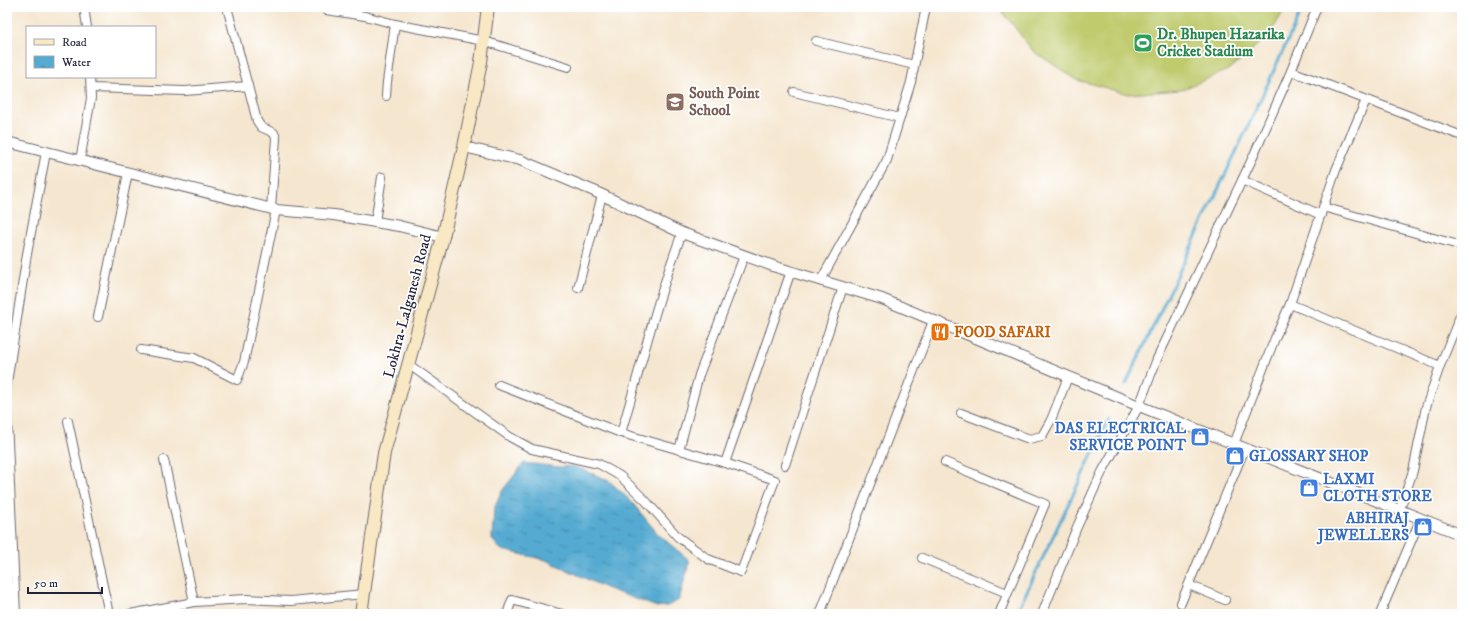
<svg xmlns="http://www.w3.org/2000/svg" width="1469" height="621" font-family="'IM FELL DW Pica',serif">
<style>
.garden{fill:#bfcb6d;stroke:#707654}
.water{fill:url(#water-ripples);stroke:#3c6686}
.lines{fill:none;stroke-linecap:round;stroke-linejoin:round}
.stream{stroke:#55aad1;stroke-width:3}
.minor-casing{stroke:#6c676f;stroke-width:10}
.tertiary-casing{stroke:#6c676f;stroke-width:12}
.secondary-casing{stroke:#6c676f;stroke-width:14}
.minor{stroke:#fff;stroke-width:8}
.tertiary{stroke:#fff;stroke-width:10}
.secondary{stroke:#f8e8c3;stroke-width:12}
.labels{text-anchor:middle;stroke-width:3.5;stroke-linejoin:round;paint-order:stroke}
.leisure-label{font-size:15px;font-weight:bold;fill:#27864d;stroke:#fff;text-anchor:start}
.education-label{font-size:15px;font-weight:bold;fill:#785e54;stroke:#fff;text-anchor:start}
.street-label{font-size:15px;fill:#22223b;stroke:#fff}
.food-label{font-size:15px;font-weight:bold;fill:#c56008;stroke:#fff;text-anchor:start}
.shop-label{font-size:15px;font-weight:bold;fill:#366cbe;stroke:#fff;text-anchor:end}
</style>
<defs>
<pattern id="water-ripples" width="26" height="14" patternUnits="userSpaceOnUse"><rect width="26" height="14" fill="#55aad1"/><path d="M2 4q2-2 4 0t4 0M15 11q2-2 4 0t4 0" fill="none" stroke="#468aab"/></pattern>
</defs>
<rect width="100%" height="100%" fill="#fff"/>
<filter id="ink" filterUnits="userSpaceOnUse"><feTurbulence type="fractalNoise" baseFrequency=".025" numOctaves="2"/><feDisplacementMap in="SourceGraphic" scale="8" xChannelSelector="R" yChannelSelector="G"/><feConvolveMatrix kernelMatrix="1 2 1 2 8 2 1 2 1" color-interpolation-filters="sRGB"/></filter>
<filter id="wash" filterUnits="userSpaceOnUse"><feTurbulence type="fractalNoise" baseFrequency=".012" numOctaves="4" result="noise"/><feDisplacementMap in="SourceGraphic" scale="16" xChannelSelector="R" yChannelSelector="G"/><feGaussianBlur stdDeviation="0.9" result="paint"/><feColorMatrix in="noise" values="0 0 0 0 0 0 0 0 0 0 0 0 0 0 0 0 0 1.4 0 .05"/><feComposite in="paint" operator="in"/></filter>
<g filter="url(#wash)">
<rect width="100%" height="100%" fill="#f5e6cf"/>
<path class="garden" d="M999 7H1286L1270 34 1230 69 1181 90 1128 94 1077 80 1033 51Z"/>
<path class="water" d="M524 463 560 467 573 466 608 480 630 500 658 534 689 560V563L679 600 667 606 657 607 606 588 546 560 502 550 497 546 492 538 494 509 502 491Z"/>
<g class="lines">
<g class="stream">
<path d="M1126 384 1252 118 1303 7"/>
<path d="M1016 614 1109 419"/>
</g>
</g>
</g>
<g filter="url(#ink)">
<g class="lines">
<defs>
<g id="minor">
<path d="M84 7 87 27"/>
<path d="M227 7 248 86"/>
<path d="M326 10 365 16 395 24 484 41 568 67"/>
<path d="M816 41 914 65"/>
<path d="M1291 71 1462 136"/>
<path d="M91 88 185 91 248 86 257 121 261 127 274 133 276 138 271 209"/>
<path d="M794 92 900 118"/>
<path d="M386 96 387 82 395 24"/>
<path d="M80 161 91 98 90 77"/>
<path d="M1242 180 1321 215"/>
<path d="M1323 207 1462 246"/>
<path d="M375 222 382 177"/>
<path d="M821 280 887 160 911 82 926 7"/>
<path d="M578 288 602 195"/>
<path d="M1290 304 1440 366 1460 316"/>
<path d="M98 317 128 173"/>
<path d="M141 350 194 358 237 380 244 362 276 210"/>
<path d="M408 364 510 437 532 449 599 464 620 476 645 500 678 537 708 559 741 572 775 480 725 463 621 433 499 385"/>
<path d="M7 383 27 254 46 152"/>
<path d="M961 413 1029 439 1042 436 1051 420 1068 377"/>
<path d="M7 420 16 614"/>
<path d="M68 421 109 614"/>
<path d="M621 433C641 366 657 299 682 233"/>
<path d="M1234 444 1275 338 1290 304 1336 170 1366 100"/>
<path d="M679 450 699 375 744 256"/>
<path d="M164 460 194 602"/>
<path d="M945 462 1045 504 999 614"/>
<path d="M725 463 791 271"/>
<path d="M785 465 843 287"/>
<path d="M1400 509 1413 471 1426 407 1440 366"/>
<path d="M922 558 1007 593"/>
<path d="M1189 585 1225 600"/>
<path d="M1181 603 1245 448"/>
<path d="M130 614 194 602 246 599 291 601 364 594"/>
<path d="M507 614 512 600 562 614"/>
<path d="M820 614 933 321"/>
<path d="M1042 614 1077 527 1102 472 1139 406 1157 359 1253 157 1291 71 1317 7"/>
<path d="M1380 614 1421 518"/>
</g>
<g id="tertiary">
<path d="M7 142 276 210 334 215 399 226 443 237"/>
<path d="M464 147 520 160 594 191 682 233 776 267 882 299 1139 406 1462 535"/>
</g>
<path id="secondary" d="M361 614 384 453 443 237 464 147 481 62 488 7"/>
</defs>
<use href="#minor" class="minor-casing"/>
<use href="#tertiary" class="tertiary-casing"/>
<use href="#secondary" class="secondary-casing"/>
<use href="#minor" class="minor"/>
<use href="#tertiary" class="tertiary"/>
<use href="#secondary" class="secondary"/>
</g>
</g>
<defs>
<symbol id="stadium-square" viewBox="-11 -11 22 22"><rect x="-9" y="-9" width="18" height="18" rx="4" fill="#2e9e5b" stroke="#fff"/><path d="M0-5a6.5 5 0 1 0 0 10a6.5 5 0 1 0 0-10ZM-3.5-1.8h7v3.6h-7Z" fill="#fff"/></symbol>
<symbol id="school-square" viewBox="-11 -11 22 22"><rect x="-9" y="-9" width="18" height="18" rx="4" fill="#8d6e63" stroke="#fff"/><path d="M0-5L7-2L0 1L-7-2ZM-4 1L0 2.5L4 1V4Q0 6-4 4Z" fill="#fff"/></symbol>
<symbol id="restaurant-square" viewBox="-11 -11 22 22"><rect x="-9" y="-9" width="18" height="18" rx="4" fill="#e8710a" stroke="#fff"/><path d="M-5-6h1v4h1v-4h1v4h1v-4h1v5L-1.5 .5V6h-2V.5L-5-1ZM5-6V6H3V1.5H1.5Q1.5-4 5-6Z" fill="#fff"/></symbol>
<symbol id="shop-square" viewBox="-11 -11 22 22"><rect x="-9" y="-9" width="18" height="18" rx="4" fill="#3f7fe0" stroke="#fff"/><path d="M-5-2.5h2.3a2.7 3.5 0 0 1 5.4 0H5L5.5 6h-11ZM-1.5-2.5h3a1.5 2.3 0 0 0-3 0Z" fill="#fff"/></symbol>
</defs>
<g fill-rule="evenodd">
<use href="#stadium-square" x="1132" y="32" width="22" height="22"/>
<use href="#school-square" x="664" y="91" width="22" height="22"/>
<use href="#restaurant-square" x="929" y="321" width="22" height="22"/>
<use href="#shop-square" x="1189" y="426" width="22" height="22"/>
<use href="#shop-square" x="1224" y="445" width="22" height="22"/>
<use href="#shop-square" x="1298" y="477" width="22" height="22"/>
<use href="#shop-square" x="1412" y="516" width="22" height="22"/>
</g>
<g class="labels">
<g class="leisure-label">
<text x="1157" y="39">Dr. Bhupen Hazarika<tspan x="1157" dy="17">Cricket Stadium</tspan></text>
</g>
<g class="education-label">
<text x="689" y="98">South Point<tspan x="689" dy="17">School</tspan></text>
</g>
<g class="street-label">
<text transform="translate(407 306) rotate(-75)" y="5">Lokhra-Lalganesh Road</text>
</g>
<g class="food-label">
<text x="954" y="337">FOOD SAFARI</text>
</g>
<g class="shop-label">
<text x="1186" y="433">DAS ELECTRICAL<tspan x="1186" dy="17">SERVICE POINT</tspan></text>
<text x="1249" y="461" text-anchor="start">GLOSSARY SHOP</text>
<text x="1323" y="484" text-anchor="start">LAXMI<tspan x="1323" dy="17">CLOTH STORE</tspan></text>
<text x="1409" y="523">ABHIRAJ<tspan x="1409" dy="17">JEWELLERS</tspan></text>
</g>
</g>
<rect width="1469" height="621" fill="none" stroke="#fff" stroke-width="24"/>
<rect x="26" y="26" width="130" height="52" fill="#ffffff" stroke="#a7a7b1"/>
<rect x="34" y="39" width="20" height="6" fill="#f8e8c3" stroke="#a7a7b1"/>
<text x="62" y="46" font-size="12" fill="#22223b">Road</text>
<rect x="34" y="56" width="20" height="12" fill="url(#water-ripples)" stroke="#a7a7b1"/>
<text x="62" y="66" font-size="12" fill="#22223b">Water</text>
<path d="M28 587v6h74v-6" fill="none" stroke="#22223b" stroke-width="2"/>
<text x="34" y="587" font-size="12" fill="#22223b" stroke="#ffffff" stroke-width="3" paint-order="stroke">50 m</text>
</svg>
